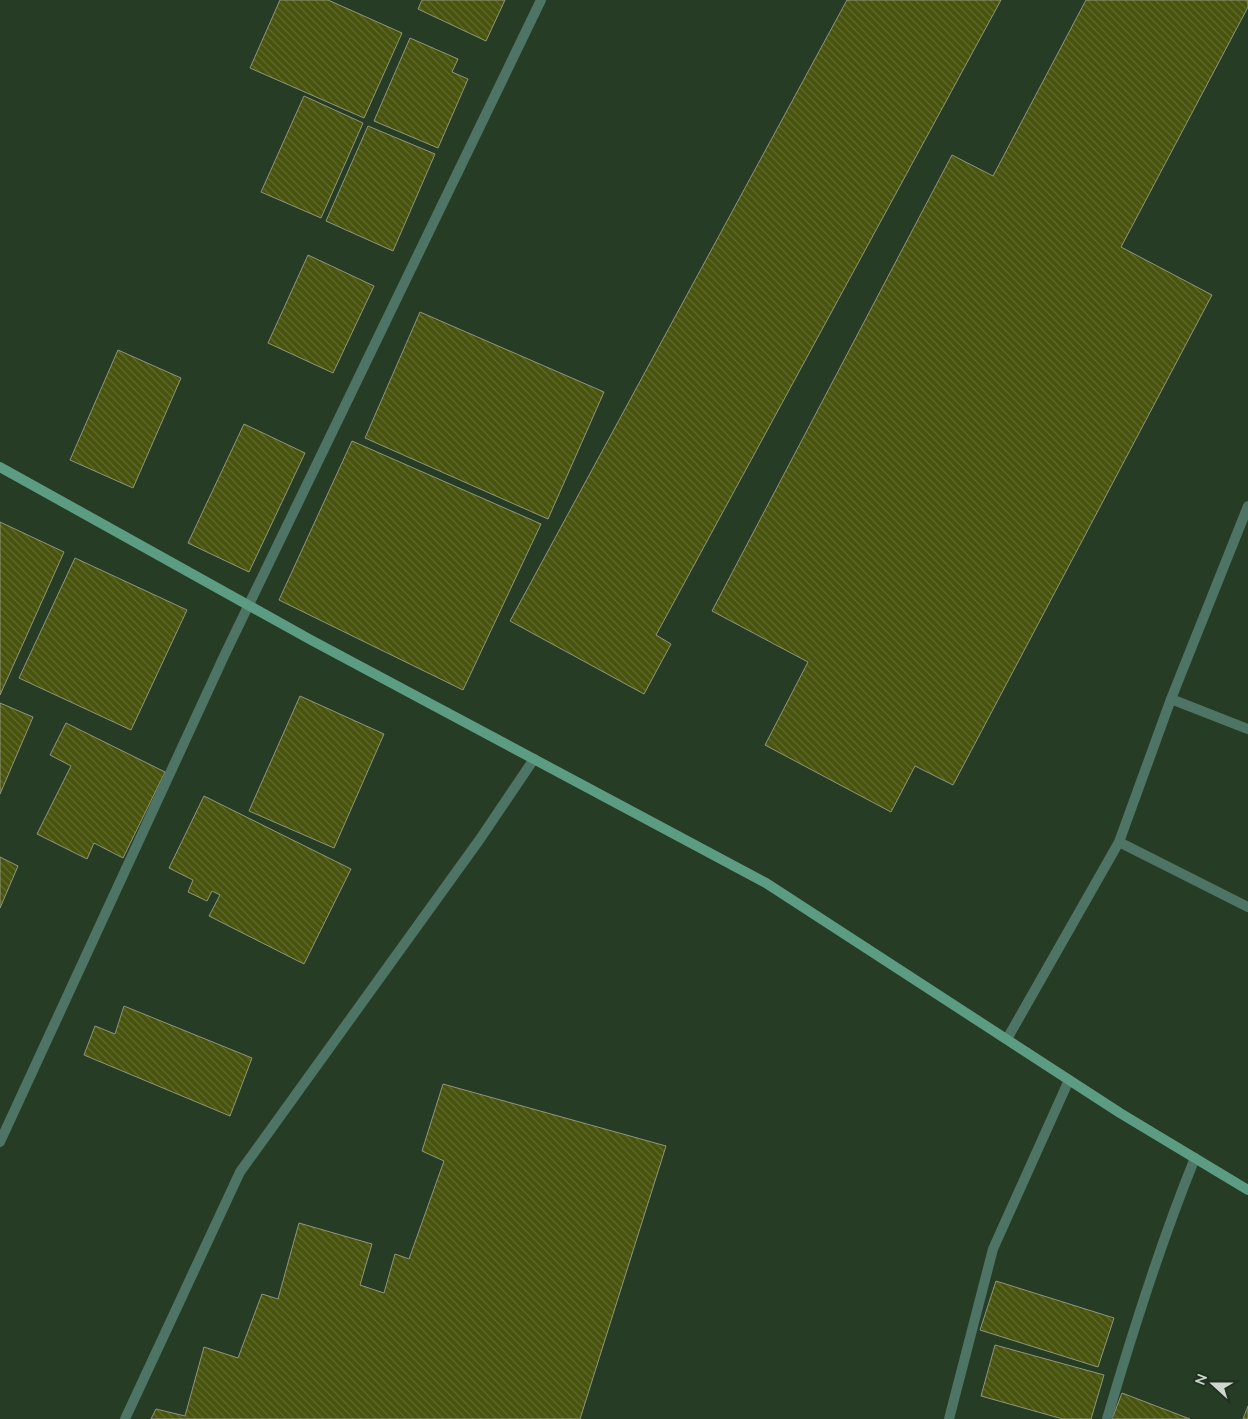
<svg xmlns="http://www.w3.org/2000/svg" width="1248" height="1419" font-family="'Nunito Sans',sans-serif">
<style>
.built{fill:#273c25}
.building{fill:url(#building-back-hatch);stroke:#90967c}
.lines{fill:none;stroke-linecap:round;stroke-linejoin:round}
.street{stroke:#4d7464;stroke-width:10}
.secondary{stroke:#5c9c83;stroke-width:10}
</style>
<defs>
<pattern id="building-back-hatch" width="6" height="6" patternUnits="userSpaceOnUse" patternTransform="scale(1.25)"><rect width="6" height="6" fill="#48530d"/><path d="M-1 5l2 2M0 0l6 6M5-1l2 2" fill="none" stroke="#616b2f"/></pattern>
</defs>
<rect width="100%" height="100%" fill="#213120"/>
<rect class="built" x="0" y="0" width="1248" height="1419"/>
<g class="building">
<path d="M280 0H328L402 33 364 118 250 68Z"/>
<path d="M422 0H505L486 41 418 9Z"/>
<path d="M847 0H1001L656 635 671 644 644 694 510 621Z"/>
<path d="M1086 0H1248V7L1121 247 1212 295 953 785 915 766 891 812 765 745 808 662 712 611 952 155 993 176Z"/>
<path d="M410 38 458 59 452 72 468 79 438 148 374 121Z"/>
<path d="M304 96 363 123 321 218 261 192Z"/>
<path d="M368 126 435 154 393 251 326 221Z"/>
<path d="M308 255 374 286 333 373 268 343Z"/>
<path d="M420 312 604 392 548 519 365 438Z"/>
<path d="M118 350 181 378 133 488 70 460Z"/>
<path d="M244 424 305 453 249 572 188 543Z"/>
<path d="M352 441 541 524 463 690 279 600Z"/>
<path d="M0 522 64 552 0 695Z"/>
<path d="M75 558 187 610 131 730 19 678Z"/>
<path d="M300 696 384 734 334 848 249 811Z"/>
<path d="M0 703 33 717 0 794Z"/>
<path d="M66 723 165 772 123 858 94 843 87 859 37 834 71 766 50 755Z"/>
<path d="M204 796 351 869 304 964 209 916 220 895 212 891 207 901 188 892 193 880 169 868Z"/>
<path d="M0 857 18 866 0 908Z"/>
<path d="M124 1006 252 1058 230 1116 84 1055 95 1026 115 1034Z"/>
<path d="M443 1084 666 1146 580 1419H151L156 1409 185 1416 204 1347 238 1358 262 1294 278 1299 299 1223 372 1244 360 1285 384 1293 395 1254 409 1259 444 1161 422 1151Z"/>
<path d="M996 1281 1114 1318 1098 1367 980 1330Z"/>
<path d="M995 1345 1104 1375 1091 1419H1063L981 1396Z"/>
<path d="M1122 1393 1190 1419H1112Z"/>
<path d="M1248 1406V1419H1243Z"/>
</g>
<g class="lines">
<g class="street">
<path d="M1248 506 1171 699 1248 729"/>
<path d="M1119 842 1248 907"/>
<path d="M1007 1039 1119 842 1171 699"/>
<path d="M0 1142 225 654 541 0"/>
<path d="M125 1419 240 1172 480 839 534 759"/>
<path d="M949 1419 993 1249 1069 1080"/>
<path d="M1107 1419C1133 1330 1160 1244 1195 1158"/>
</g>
<path class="secondary" d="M0 467 311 640 766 883 1120 1113 1248 1190"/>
</g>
<g transform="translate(1213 1384) rotate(291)" stroke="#213120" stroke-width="4" paint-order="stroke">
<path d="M0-4L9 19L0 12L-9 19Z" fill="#cdd7cc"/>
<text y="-8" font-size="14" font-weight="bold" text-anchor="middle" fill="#cdd7cc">N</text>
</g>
</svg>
